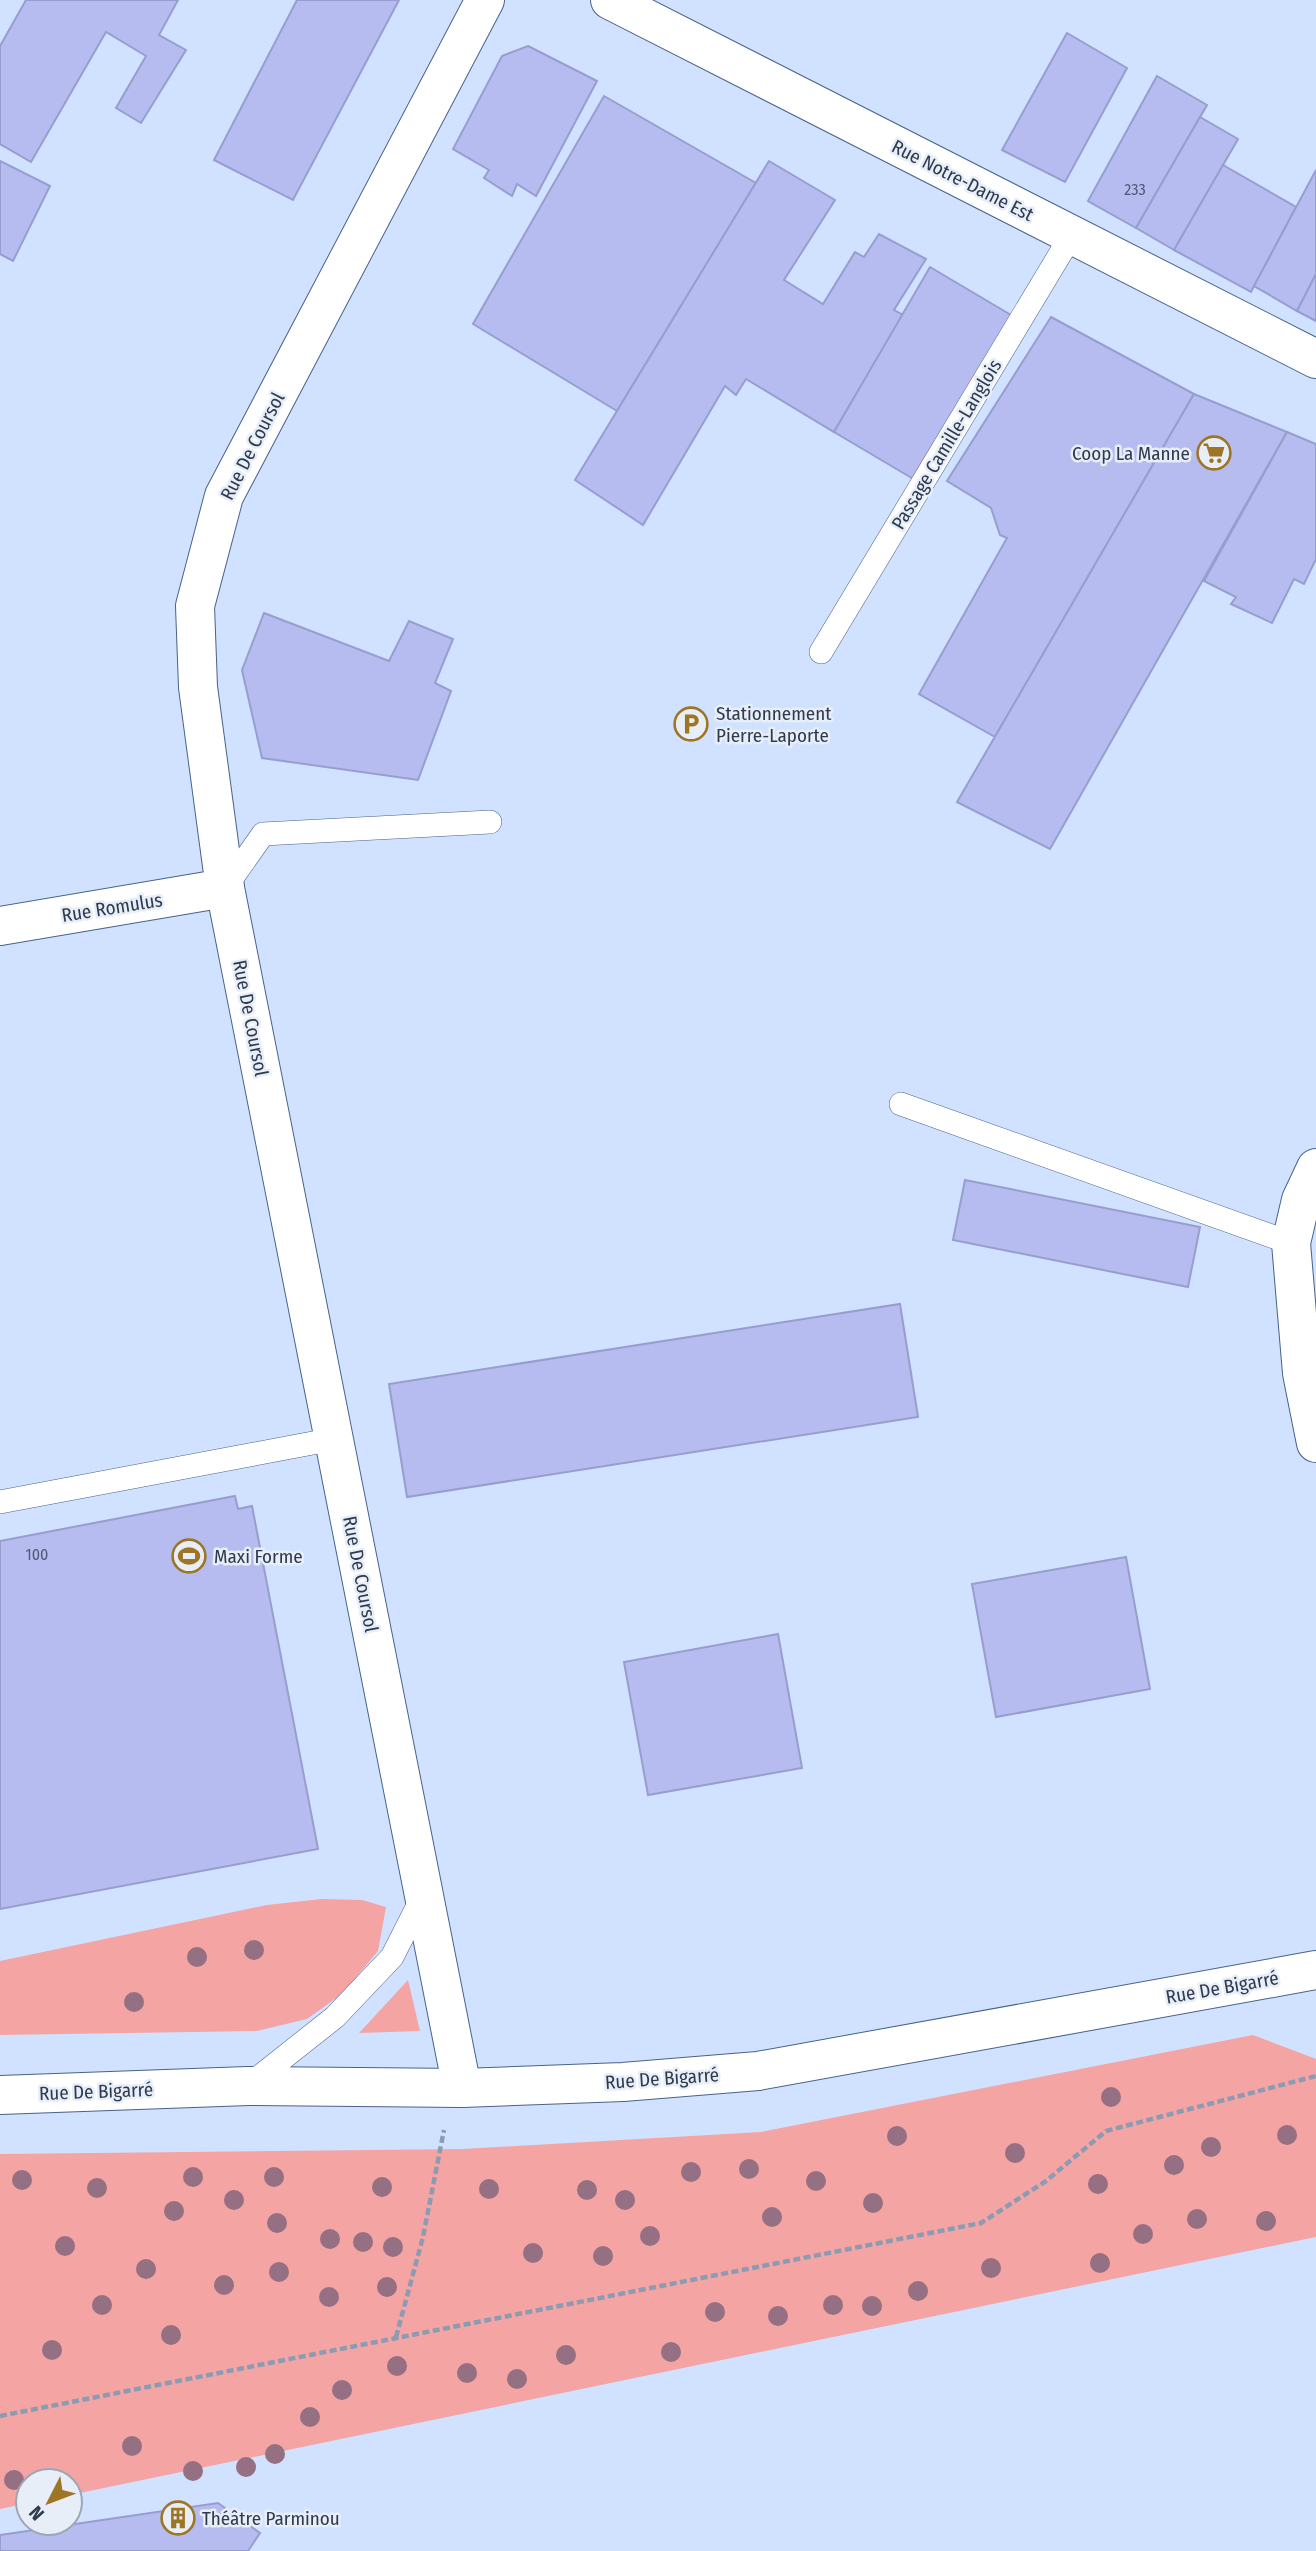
<svg xmlns="http://www.w3.org/2000/svg" width="1316" height="2551" font-family="'Fira Sans Condensed',sans-serif">
<style>
.green{fill:#f3a4a3}
.building{fill:#b7bcf0;stroke:#989dcf;stroke-width:2}
.lines{fill:none;stroke-linecap:round;stroke-linejoin:round}
.service-casing{stroke:#49628b;stroke-width:24}
.minor-casing{stroke:#49628b;stroke-width:40}
.tertiary-casing{stroke:#49628b;stroke-width:40}
.path{stroke:#8b9bb4;stroke-width:4.5;stroke-dasharray:7 3.5;stroke-linecap:butt}
.service{stroke:#fff;stroke-width:23}
.minor{stroke:#fff;stroke-width:38}
.tertiary{stroke:#fff;stroke-width:38}
.tree{fill:#947082}
.labels{text-anchor:middle;stroke-width:5;stroke-linejoin:round;paint-order:stroke}
.number-label{font-size:16px;fill:#505a76}
.street-label{font-size:19px;fill:#2e3a4d;stroke:#e8eef8}
.poi-label{font-size:19px;fill:#2e3a4d;stroke:#e8eef8;text-anchor:start}
</style>
<rect width="100%" height="100%" fill="#d0e2ff"/>
<g class="green">
<path d="M322 1899 362 1900 386 1907 378 1951 342 1994 307 2019 257 2031 0 2035V1961L267 1905Z"/>
<path d="M408 1980 420 2031 359 2033Z"/>
<path d="M1253 2035 1316 2059V2237L70 2495V2481H28V2503L0 2509V2154L463 2149 761 2132Z"/>
</g>
<g class="building">
<path d="M26 0H178L159 35 186 50 141 123 116 108 146 56 106 32 31 162 0 144V46Z"/>
<path d="M297 0H399L293 200 214 160Z"/>
<path d="M1067 33 1127 68 1065 182 1002 150Z"/>
<path d="M528 46 597 81 536 196 517 184 512 196 484 178 489 170 453 149 502 56Z"/>
<path d="M1157 76 1207 105 1136 228 1088 201Z"/>
<path d="M604 96 756 183 617 411 473 324Z"/>
<path d="M1200 117 1238 139 1174 250 1136 228Z"/>
<path d="M0 161 50 186 13 261 0 254Z"/>
<path d="M769 161 835 200 784 280 823 304 855 252 864 257 879 234 926 259 894 310 903 315 834 432 746 379 736 395 725 386 643 525 575 480Z"/>
<path d="M1223 165 1296 207 1251 292 1174 250Z"/>
<path d="M1316 170V274L1297 311 1254 286Z"/>
<path d="M930 267 1011 315 915 480 834 432Z"/>
<path d="M1316 274V321L1297 311Z"/>
<path d="M1051 317 1194 394 995 737 919 694 1007 538 1000 535 991 508 947 481Z"/>
<path d="M1194 394 1287 432 1050 849 957 802Z"/>
<path d="M1287 432 1316 444V559L1304 584 1294 579 1272 623 1231 604 1236 597 1204 581Z"/>
<path d="M264 613 389 661 409 621 453 639 435 683 451 691 418 780 262 758 242 670Z"/>
<path d="M965 1180 1200 1227 1188 1287 953 1240Z"/>
<path d="M900 1304 918 1417 407 1497 389 1384Z"/>
<path d="M235 1496 238 1509 252 1506 318 1849 0 1909V1541Z"/>
<path d="M1126 1557 1150 1689 996 1717 972 1584Z"/>
<path d="M778 1634 802 1768 648 1795 624 1662Z"/>
<path d="M218 2503 260 2533 248 2551H0V2535Z"/>
</g>
<g class="lines">
<defs>
<g id="service">
<path d="M821 652 1071 236"/>
<path d="M225 888 263 834 490 822"/>
<path d="M901 1104 1291 1243"/>
<path d="M0 1502 334 1439"/>
<path d="M249 2085 335 2017 392 1957 424 1894"/>
</g>
<g id="minor">
<path d="M0 926 225 888"/>
<path d="M1316 1168 1301 1200 1291 1243 1302 1373 1316 1443"/>
<path d="M462 2088 225 888 198 687 195 606 224 496 485 0"/>
<path d="M0 2095 248 2086 462 2088 623 2082 758 2071 1316 1970"/>
</g>
<path id="tertiary" d="M610 0 1316 359"/>
</defs>
<use href="#service" class="service-casing"/>
<use href="#minor" class="minor-casing"/>
<use href="#tertiary" class="tertiary-casing"/>
<g class="path">
<path d="M396 2337 423 2237 444 2130"/>
<path d="M0 2416 981 2223 1046 2181 1106 2131 1316 2076"/>
</g>
<use href="#service" class="service"/>
<use href="#minor" class="minor"/>
<use href="#tertiary" class="tertiary"/>
</g>
<g class="tree">
<circle cx="254" cy="1950" r="10"/>
<circle cx="197" cy="1957" r="10"/>
<circle cx="134" cy="2002" r="10"/>
<circle cx="1111" cy="2097" r="10"/>
<circle cx="1287" cy="2135" r="10"/>
<circle cx="897" cy="2136" r="10"/>
<circle cx="1211" cy="2147" r="10"/>
<circle cx="1015" cy="2153" r="10"/>
<circle cx="1174" cy="2165" r="10"/>
<circle cx="749" cy="2169" r="10"/>
<circle cx="691" cy="2172" r="10"/>
<circle cx="193" cy="2177" r="10"/>
<circle cx="274" cy="2177" r="10"/>
<circle cx="22" cy="2180" r="10"/>
<circle cx="816" cy="2181" r="10"/>
<circle cx="1098" cy="2184" r="10"/>
<circle cx="382" cy="2187" r="10"/>
<circle cx="97" cy="2188" r="10"/>
<circle cx="489" cy="2189" r="10"/>
<circle cx="587" cy="2190" r="10"/>
<circle cx="234" cy="2200" r="10"/>
<circle cx="625" cy="2200" r="10"/>
<circle cx="873" cy="2203" r="10"/>
<circle cx="174" cy="2211" r="10"/>
<circle cx="772" cy="2217" r="10"/>
<circle cx="1197" cy="2219" r="10"/>
<circle cx="1266" cy="2221" r="10"/>
<circle cx="277" cy="2223" r="10"/>
<circle cx="1143" cy="2234" r="10"/>
<circle cx="650" cy="2236" r="10"/>
<circle cx="330" cy="2239" r="10"/>
<circle cx="363" cy="2242" r="10"/>
<circle cx="65" cy="2246" r="10"/>
<circle cx="393" cy="2247" r="10"/>
<circle cx="533" cy="2253" r="10"/>
<circle cx="603" cy="2256" r="10"/>
<circle cx="1100" cy="2263" r="10"/>
<circle cx="991" cy="2268" r="10"/>
<circle cx="146" cy="2269" r="10"/>
<circle cx="279" cy="2272" r="10"/>
<circle cx="224" cy="2285" r="10"/>
<circle cx="387" cy="2287" r="10"/>
<circle cx="918" cy="2291" r="10"/>
<circle cx="329" cy="2297" r="10"/>
<circle cx="102" cy="2305" r="10"/>
<circle cx="833" cy="2305" r="10"/>
<circle cx="872" cy="2306" r="10"/>
<circle cx="715" cy="2312" r="10"/>
<circle cx="778" cy="2316" r="10"/>
<circle cx="171" cy="2335" r="10"/>
<circle cx="52" cy="2350" r="10"/>
<circle cx="671" cy="2352" r="10"/>
<circle cx="566" cy="2355" r="10"/>
<circle cx="397" cy="2366" r="10"/>
<circle cx="467" cy="2373" r="10"/>
<circle cx="517" cy="2379" r="10"/>
<circle cx="342" cy="2390" r="10"/>
<circle cx="310" cy="2417" r="10"/>
<circle cx="132" cy="2446" r="10"/>
<circle cx="275" cy="2454" r="10"/>
<circle cx="246" cy="2467" r="10"/>
<circle cx="193" cy="2471" r="10"/>
<circle cx="14" cy="2480" r="10"/>
</g>
<defs>
<symbol id="supermarket-ring" viewBox="-11 -11 22 22"><circle r="9.5" fill="#e8eef8" stroke="#9e7524" stroke-width="1.5"/><path d="M-6-5.5h2.5l.6 2H6L4.5 2H-2.5L-4.4-4H-6ZM-1.5 3.2a1.3 1.3 0 1 0 .1 0ZM3 3.2a1.3 1.3 0 1 0 .1 0Z" fill="#9e7524"/></symbol>
<symbol id="parking-ring" viewBox="-11 -11 22 22"><circle r="9.5" fill="#e8eef8" stroke="#9e7524" stroke-width="1.5"/><path d="M-3.5-5.5H1a3.5 3.5 0 0 1 0 7H-1V5.5H-3.5ZM-1-3.4V-.6H.8a1.4 1.4 0 0 0 0-2.8Z" fill="#9e7524"/></symbol>
<symbol id="stadium-ring" viewBox="-11 -11 22 22"><circle r="9.5" fill="#e8eef8" stroke="#9e7524" stroke-width="1.5"/><path d="M0-5a6.5 5 0 1 0 0 10a6.5 5 0 1 0 0-10ZM-3.5-1.8h7v3.6h-7Z" fill="#9e7524"/></symbol>
<symbol id="building-ring" viewBox="-11 -11 22 22"><circle r="9.5" fill="#e8eef8" stroke="#9e7524" stroke-width="1.5"/><path d="M-4-6H4V6H1V3H-1V6H-4ZM-2.5-4.3h1.7v1.8h-1.7ZM.8-4.3h1.7v1.8H.8ZM-2.5-1h1.7V.8h-1.7ZM.8-1h1.7V.8H.8Z" fill="#9e7524"/></symbol>
</defs>
<g fill-rule="evenodd">
<use href="#supermarket-ring" x="1195" y="434" width="38" height="38"/>
<use href="#parking-ring" x="672" y="705" width="38" height="38"/>
<use href="#stadium-ring" x="170" y="1537" width="38" height="38"/>
<use href="#building-ring" x="159" y="2499" width="38" height="38"/>
</g>
<g class="labels">
<g class="number-label">
<text x="1135" y="195">233</text>
<text x="37" y="1560">100</text>
</g>
<g class="street-label">
<text transform="translate(963 180) rotate(27)" y="7">Rue Notre-Dame Est</text>
<text transform="translate(946 444) rotate(-59)" y="7">Passage Camille-Langlois</text>
<text transform="translate(252 446) rotate(-63)" y="7">Rue De Coursol</text>
<text transform="translate(112 907) rotate(-9)" y="7">Rue Romulus</text>
<text transform="translate(251 1018) rotate(79)" y="7">Rue De Coursol</text>
<text transform="translate(361 1574) rotate(79)" y="7">Rue De Coursol</text>
<text transform="translate(1222 1987) rotate(-10)" y="7">Rue De Bigarré</text>
<text transform="translate(662 2078) rotate(-4)" y="7">Rue De Bigarré</text>
<text transform="translate(96 2091) rotate(-2)" y="7">Rue De Bigarré</text>
</g>
<g class="poi-label">
<text x="1190" y="460" text-anchor="end">Coop La Manne</text>
<text x="716" y="720">Stationnement<tspan x="716" dy="22">Pierre-Laporte</tspan></text>
<text x="214" y="1563">Maxi Forme</text>
<text x="202" y="2525">Théâtre Parminou</text>
</g>
</g>
<g transform="translate(49 2502) rotate(228)"><circle r="33" fill="#e8eef8" stroke="#9ea6b4" stroke-width="2"/>
<path d="M0-5L12 26L0 18L-12 26Z" fill="#9e7524"/>
<text y="-10" font-size="19" font-weight="bold" text-anchor="middle" fill="#2e3a4d">N</text>
</g>
</svg>
